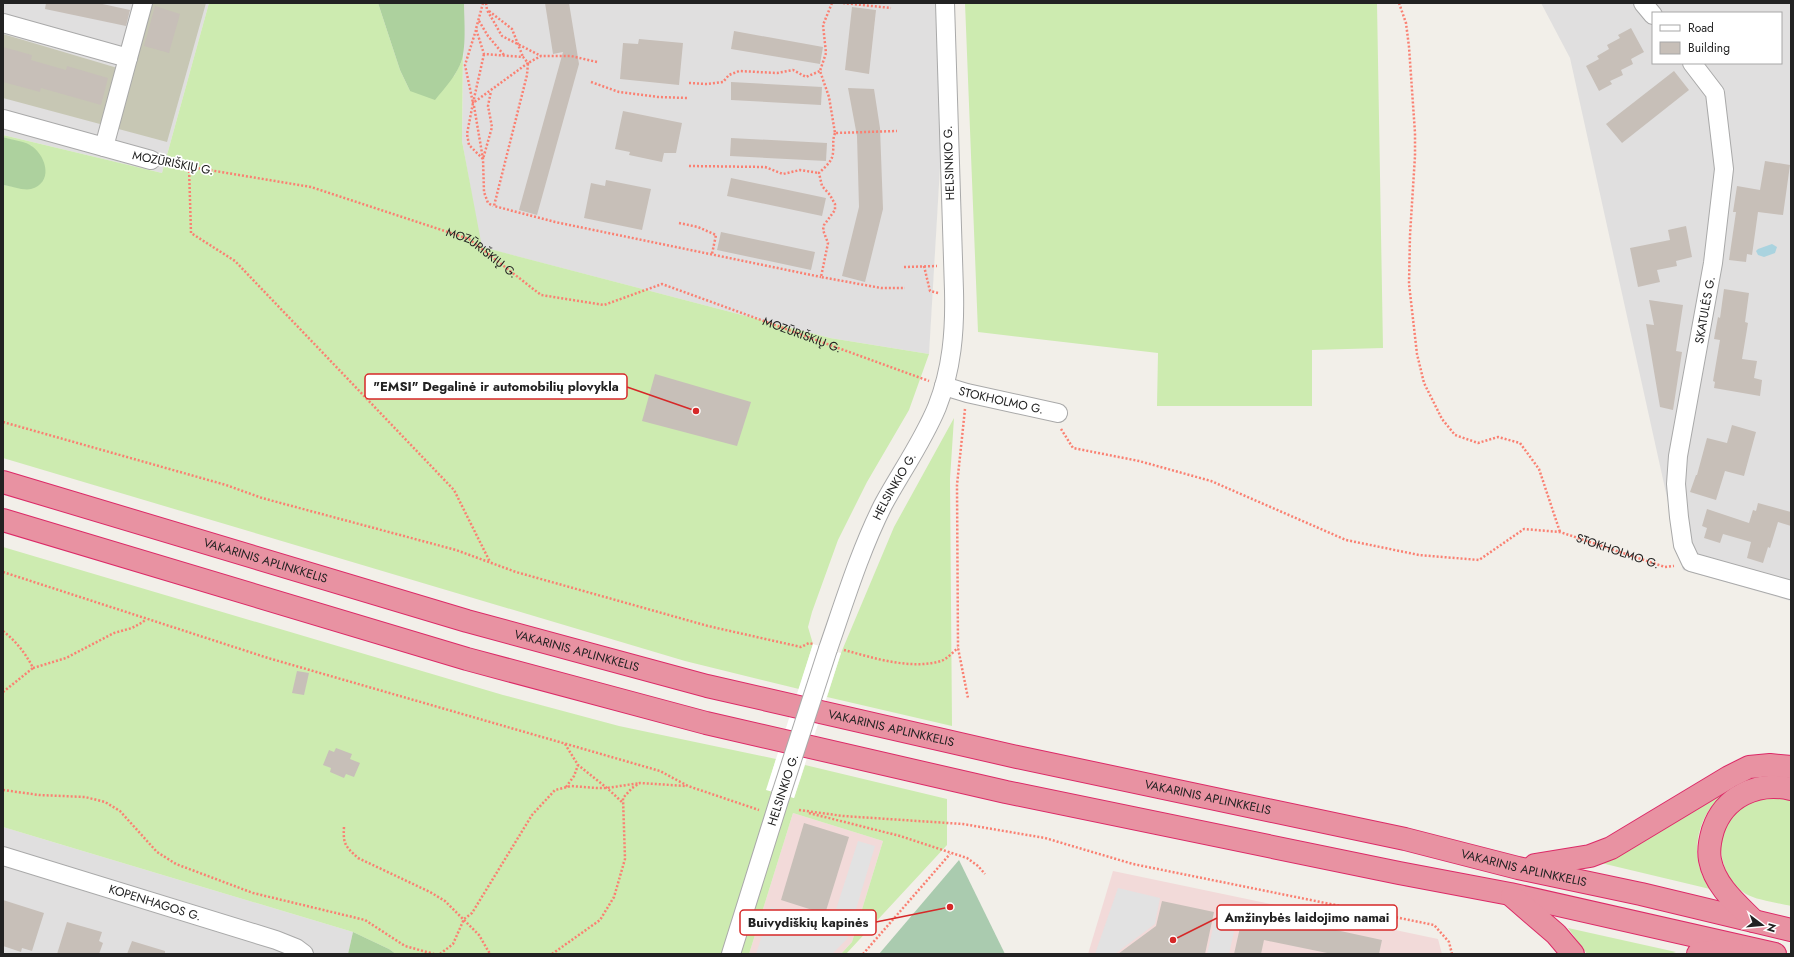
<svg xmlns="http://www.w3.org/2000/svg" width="1794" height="957" font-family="Jost,sans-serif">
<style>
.residential{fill:#e0dfdf;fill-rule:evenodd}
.commercial{fill:#f2dad9}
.construction{fill:#c7c7b4}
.grass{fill:#cdebb0}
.forest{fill:#add19e}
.cemetery{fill:#aacbaf}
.parking{fill:#e2e2e2}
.water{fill:#aad3df}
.pier{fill:#fff}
.building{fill:#c7bfb8}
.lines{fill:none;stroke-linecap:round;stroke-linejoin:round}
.street-casing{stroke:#a9a9a9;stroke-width:20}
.highway-casing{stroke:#dc2a67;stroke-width:24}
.path{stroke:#fa8072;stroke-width:2.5;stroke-dasharray:2 2;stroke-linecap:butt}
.street{stroke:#fff;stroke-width:18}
.highway{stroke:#e892a2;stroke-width:22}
.street-bridge-casing{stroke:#a9a9a9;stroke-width:20;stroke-linecap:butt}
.street-bridge{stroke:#fff;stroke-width:18}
.labels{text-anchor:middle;stroke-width:3.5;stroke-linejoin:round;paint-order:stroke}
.street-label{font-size:12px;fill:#222;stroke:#fff}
.leader{fill:none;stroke:#d62828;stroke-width:1.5}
.callout-dot{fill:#d62828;stroke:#fff;stroke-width:1.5}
.callout{fill:#fff;stroke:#d62828;stroke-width:1.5}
.callout-label{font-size:13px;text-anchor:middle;font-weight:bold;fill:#222}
</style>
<rect width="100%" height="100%" fill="#f2efe9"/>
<g class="residential">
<path d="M3 3H209L162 173 3 135Z"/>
<path d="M464 3H937L941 150 929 354 830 338 481 247 462 141Z"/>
<path d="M1541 3H1791V601L1683 570 1570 58ZM1653 13H1781V63H1653Z"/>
<path d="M3 827 353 932 348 954H3Z"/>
</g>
<g class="commercial">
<path d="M793 813 883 841 852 942 841 954H749Z"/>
<path d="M1113 871 1438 939 1442 954H1088Z"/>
</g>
<path class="construction" d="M149 3H206L167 142 3 98V34L131 72Z"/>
<g class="grass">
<path d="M209 3H378L400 70 410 91 454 76 461 63 463 49 462 141 482 247 830 338 929 354 909 410 867 482 838 540 812 612 808 627 813 644 799 689 685 661 3 458V185L30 189 32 146 3 137V135L162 173Z"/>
<path d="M965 3H1377L1383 348 1312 350V406H1157L1158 353 978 332Z"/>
<path d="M954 418 950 479 952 726 827 697 841 653 894 527Z"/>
<path d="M3 547 503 695 619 726 776 759 767 789 794 798 805 765 947 799V845L846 954H841L852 942 883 841 793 813 749 954H396L389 949 353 932 3 827Z"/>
<path d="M1723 794C1719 799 1713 804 1709 810 1693 835 1693 865 1710 889L1601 863 1625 853Z"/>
<path d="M1766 796 1791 799V906C1779 903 1756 900 1746 894 1718 876 1711 832 1738 809 1745 803 1757 800 1766 796Z"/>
<path d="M1568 928 1676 952 1670 954H1587Z"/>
</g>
<g class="forest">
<path d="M378 3H464C464 19 467 50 460 65 454 78 444 89 435 100L410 91 400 70Z"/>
<path d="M3 137C12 140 26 141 33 147 47 158 53 183 31 189 24 191 11 186 3 185Z"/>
<path d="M353 932 389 949 396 954H348Z"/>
</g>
<path class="cemetery" d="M959 860 1005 954H879Z"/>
<g class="parking">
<path d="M858 841 875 846 847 939 832 954H756L771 907 831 925Z"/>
<path d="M1118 888 1160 898 1155 924 1115 954H1095Z"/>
<path d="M1217 910 1238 914 1229 954H1207Z"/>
</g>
<path class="water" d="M1772 244 1777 247 1775 253 1764 257 1758 255 1756 251 1758 249Z"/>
<path class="pier" d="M813 644 841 653 794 798 766 790Z"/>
<g class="building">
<path d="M46 3H98L130 10 126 26 45 9Z"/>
<path d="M545 3H569L579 64 537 215 519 210 563 52 553 54Z"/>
<path d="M155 6 180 14 169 53 144 46Z"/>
<path d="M852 7 876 10 869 74 845 70Z"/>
<path d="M1631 28 1644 52 1631 59 1633 64 1621 70 1623 75 1610 81 1612 84 1599 91 1586 66 1599 59 1597 56 1609 49 1607 45 1620 38 1618 35Z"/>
<path d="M734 31 823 47 820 64 731 49Z"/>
<path d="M639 39 683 43 679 85 620 79 623 43 638 44Z"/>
<path d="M3 47 32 55 31 60 66 70 67 66 108 78 101 105 41 88 40 92 3 82Z"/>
<path d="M1674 71 1689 90 1622 143 1606 124Z"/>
<path d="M731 82 822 87 821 105 731 100Z"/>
<path d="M848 88 874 89 880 128 883 209 865 282 842 276 859 207 857 136Z"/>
<path d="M623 111 682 123 676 153H664L662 162 629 155 630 152 615 149Z"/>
<path d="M731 138 827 143 826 161 730 156Z"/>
<path d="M1765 161 1790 165 1783 215 1758 212 1752 255 1747 254 1746 262 1729 260 1736 212H1733L1737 186 1760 190Z"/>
<path d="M731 178 826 198 822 216 727 196Z"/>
<path d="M606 180 651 189 642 230 584 218 591 183 605 186Z"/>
<path d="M1686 226 1692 257 1676 261 1677 266 1657 270 1660 282 1638 287 1630 248 1670 240 1668 230Z"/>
<path d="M721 232 815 252 811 270 717 250Z"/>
<path d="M1724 289 1749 293 1745 322 1748 323 1742 359 1757 361 1754 378 1762 380 1760 396 1714 388 1715 382 1713 381 1720 340 1714 339 1718 317 1720 318Z"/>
<path d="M1649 300 1683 305 1676 351 1682 352 1673 410 1660 407 1646 324 1654 325Z"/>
<path d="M655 374 751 402 737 446 642 421Z"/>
<path d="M1732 425 1756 432 1744 476 1725 471 1716 500 1690 492 1696 475H1697L1707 438 1727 443Z"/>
<path d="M1758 503 1791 512V526L1778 522 1770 548 1768 547 1763 563 1747 558 1751 542 1723 534 1720 543 1704 538 1707 528 1702 526 1707 509 1749 523 1753 510 1756 511Z"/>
<path d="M297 671 309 673 304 695 292 693Z"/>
<path d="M336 748 352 754 350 759 360 763 354 777 346 774 344 778 330 772 331 768 323 765 329 750 334 752Z"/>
<path d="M804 823 849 837 825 914 781 900Z"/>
<path d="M3 900 44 913 32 951 22 948 21 952 3 946Z"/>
<path d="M1162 901 1214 912 1205 954H1118L1156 926Z"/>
<path d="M1244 910 1382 940 1379 954H1332L1264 940 1261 954H1234Z"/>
<path d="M67 922 102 932 99 941 103 943 99 954H57Z"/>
<path d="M132 941 165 951V954H127Z"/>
</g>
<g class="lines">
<defs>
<g id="street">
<path d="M1643 3 1653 15"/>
<path d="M3 23 128 58 143 3"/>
<path d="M1692 63 1715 93 1724 169 1713 263 1678 456 1676 484 1679 517 1683 545 1691 562 1791 590"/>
<path d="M3 119 151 160"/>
<path d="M104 147 128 58"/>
<path id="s3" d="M944 386 967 393 1058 413"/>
<path id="s4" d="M828 649C845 600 860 551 883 505 901 472 923 441 937 407 952 369 955 331 954 291L945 3"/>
<path id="s5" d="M3 856 276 940 296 948 304 954"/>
<path d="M731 954 781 794"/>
</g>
<g id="highway">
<path id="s6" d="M3 482 467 621 707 686 1017 757 1405 839 1518 868 1641 894 1791 930"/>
<path d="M3 520 467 659 706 723 1006 792 1399 873 1510 894 1775 954"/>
<path d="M1535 865 1590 856 1611 848 1729 777 1749 767 1770 765 1791 767"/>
<path d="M1512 896 1556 934 1573 954"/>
<path d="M1754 921C1737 904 1715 886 1710 860 1708 850 1710 840 1713 830 1724 797 1757 781 1791 789"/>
<path d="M1698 954 1732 949"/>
</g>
</defs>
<use href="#street" class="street-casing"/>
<use href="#highway" class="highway-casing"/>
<g class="path">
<path d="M483 3 476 29 484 54 523 57 528 63 473 103 484 54"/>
<path d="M486 3 487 10 502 36 541 56"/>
<path d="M832 3 823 25 826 53 820 71 829 97 835 133 897 131"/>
<path d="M843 3 891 8"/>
<path d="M1399 3 1406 23 1409 47 1415 133V156L1410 235 1409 284 1417 354 1424 383 1442 419 1455 435 1478 443 1498 437 1520 443 1539 469 1560 532"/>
<path d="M489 11 512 29 523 57"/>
<path d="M479 21 488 36 504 55"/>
<path d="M476 30 465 65 473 103 467 134 469 145 483 159 492 127 488 106 491 91"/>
<path d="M597 62 571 56H541L528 63 527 75 494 206 555 222 821 277"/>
<path d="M591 82 619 92 658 97 688 98"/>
<path d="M689 83 707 84 723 82 729 75 739 71 777 73 793 70 806 77 820 71"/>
<path d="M474 106 483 159 484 192 488 203 493 206"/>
<path d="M835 133C832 142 834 144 833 152 833 161 825 167 819 173L822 186 830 195 835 204V210L824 225 823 230 828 243 821 277 881 288H905"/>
<path id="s1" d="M167 163 311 187 469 239 541 295 604 305 662 284 929 381"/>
<path d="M689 166 765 167 783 174 800 170 819 173"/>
<path d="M189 167 191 233 235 261 454 490 490 562"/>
<path d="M679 223 698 227 716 235 712 254"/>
<path d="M924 266 930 291 938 293"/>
<path d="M904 267 937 266"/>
<path d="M965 409 957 485 958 648 968 698"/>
<path d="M3 422 226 485 262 498 456 550 516 572 708 626 801 647 809 643 813 644"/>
<path id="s2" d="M1061 429 1073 448 1139 461 1211 481 1346 540 1419 555 1479 560 1524 529 1560 532 1665 567 1674 566"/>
<path d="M3 572 268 658 660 771 688 786 759 810"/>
<path d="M3 631C16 641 26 654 33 668L66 658 114 633 132 628 143 622 146 619"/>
<path d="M844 650C874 658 910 670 941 661 947 659 953 652 958 648"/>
<path d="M3 692 33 668"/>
<path d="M565 744 578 765 607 788 623 803"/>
<path d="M566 787 574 776 578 765"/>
<path d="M3 790 39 795 85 797 105 802 120 811 157 852 176 864 253 893 365 920 405 946 434 954"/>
<path d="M799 810 843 816 963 824 1045 838 1133 864 1434 925 1449 942 1452 954"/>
<path d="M809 813 900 836 967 858 978 866 985 874"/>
<path d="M344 827C343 844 345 846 358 858L430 892 445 901 479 935 490 954"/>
<path d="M440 954 453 944 464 919 472 913 532 815 555 790 571 786 596 788H607L640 783"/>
<path d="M552 954 600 920 614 897 625 859 623 798 632 788 640 783 686 786"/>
<path d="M863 954 950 854"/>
</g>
<use href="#street" class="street"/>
<use href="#highway" class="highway"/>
<defs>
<path id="street-bridge" d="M781 794 828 649"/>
</defs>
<use href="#street-bridge" class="street-bridge-casing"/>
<use href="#street-bridge" class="street-bridge"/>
</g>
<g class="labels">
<g class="street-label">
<text transform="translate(173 163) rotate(11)" y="4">MOZŪRIŠKIŲ G.</text>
<text transform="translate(949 163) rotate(-92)" y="4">HELSINKIO G.</text>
<text dy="4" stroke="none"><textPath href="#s1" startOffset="330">MOZŪRIŠKIŲ G.</textPath></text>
<text transform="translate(1705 310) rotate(-80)" y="4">SKATULĖS G.</text>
<text dy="4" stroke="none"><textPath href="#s1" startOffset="678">MOZŪRIŠKIŲ G.</textPath></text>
<text dy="4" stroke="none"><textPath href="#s3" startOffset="59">STOKHOLMO G.</textPath></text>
<text dy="4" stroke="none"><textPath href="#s4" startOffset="176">HELSINKIO G.</textPath></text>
<text dy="4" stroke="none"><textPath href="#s2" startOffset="598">STOKHOLMO G.</textPath></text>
<text dy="4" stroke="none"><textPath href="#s6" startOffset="274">VAKARINIS APLINKKELIS</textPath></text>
<text dy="4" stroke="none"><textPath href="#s6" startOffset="598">VAKARINIS APLINKKELIS</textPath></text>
<text dy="4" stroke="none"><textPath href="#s6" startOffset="922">VAKARINIS APLINKKELIS</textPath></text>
<text transform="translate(783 790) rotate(-72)" y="4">HELSINKIO G.</text>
<text dy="4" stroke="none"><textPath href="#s6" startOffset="1246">VAKARINIS APLINKKELIS</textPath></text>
<text dy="4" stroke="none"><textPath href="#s6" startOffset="1570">VAKARINIS APLINKKELIS</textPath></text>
<text dy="4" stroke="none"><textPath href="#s5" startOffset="159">KOPENHAGOS G.</textPath></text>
</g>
</g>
<path class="leader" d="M696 411L627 387M1173 940L1217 918M950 907L876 922"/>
<g class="callout-dot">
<circle cx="696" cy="411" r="4"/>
<circle cx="1173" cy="940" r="4"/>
<circle cx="950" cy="907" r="4"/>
</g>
<g class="callout">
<rect x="365" y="374" width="262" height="25" rx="4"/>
<rect x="1217" y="905" width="180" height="25" rx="4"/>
<rect x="740" y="910" width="136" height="25" rx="4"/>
</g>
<g class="callout-label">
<text x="496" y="391">"EMSI" Degalinė ir automobilių plovykla</text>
<text x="1307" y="922">Amžinybės laidojimo namai</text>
<text x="808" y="927">Buivydiškių kapinės</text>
</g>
<rect width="1794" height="957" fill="none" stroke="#222222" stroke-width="8"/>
<rect x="1652" y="12" width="130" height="52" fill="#ffffff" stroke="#a7a7a7"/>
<rect x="1660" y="25" width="20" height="6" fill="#ffffff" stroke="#a7a7a7"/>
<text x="1688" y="32" font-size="12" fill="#222222">Road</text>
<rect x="1660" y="42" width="20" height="12" fill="#c7bfb8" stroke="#a7a7a7"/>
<text x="1688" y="52" font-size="12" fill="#222222">Building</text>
<g transform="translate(1762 925) rotate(106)" stroke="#ffffff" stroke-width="3" paint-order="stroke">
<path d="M0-3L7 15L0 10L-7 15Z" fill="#222222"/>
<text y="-6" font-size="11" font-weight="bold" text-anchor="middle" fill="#222222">N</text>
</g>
</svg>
